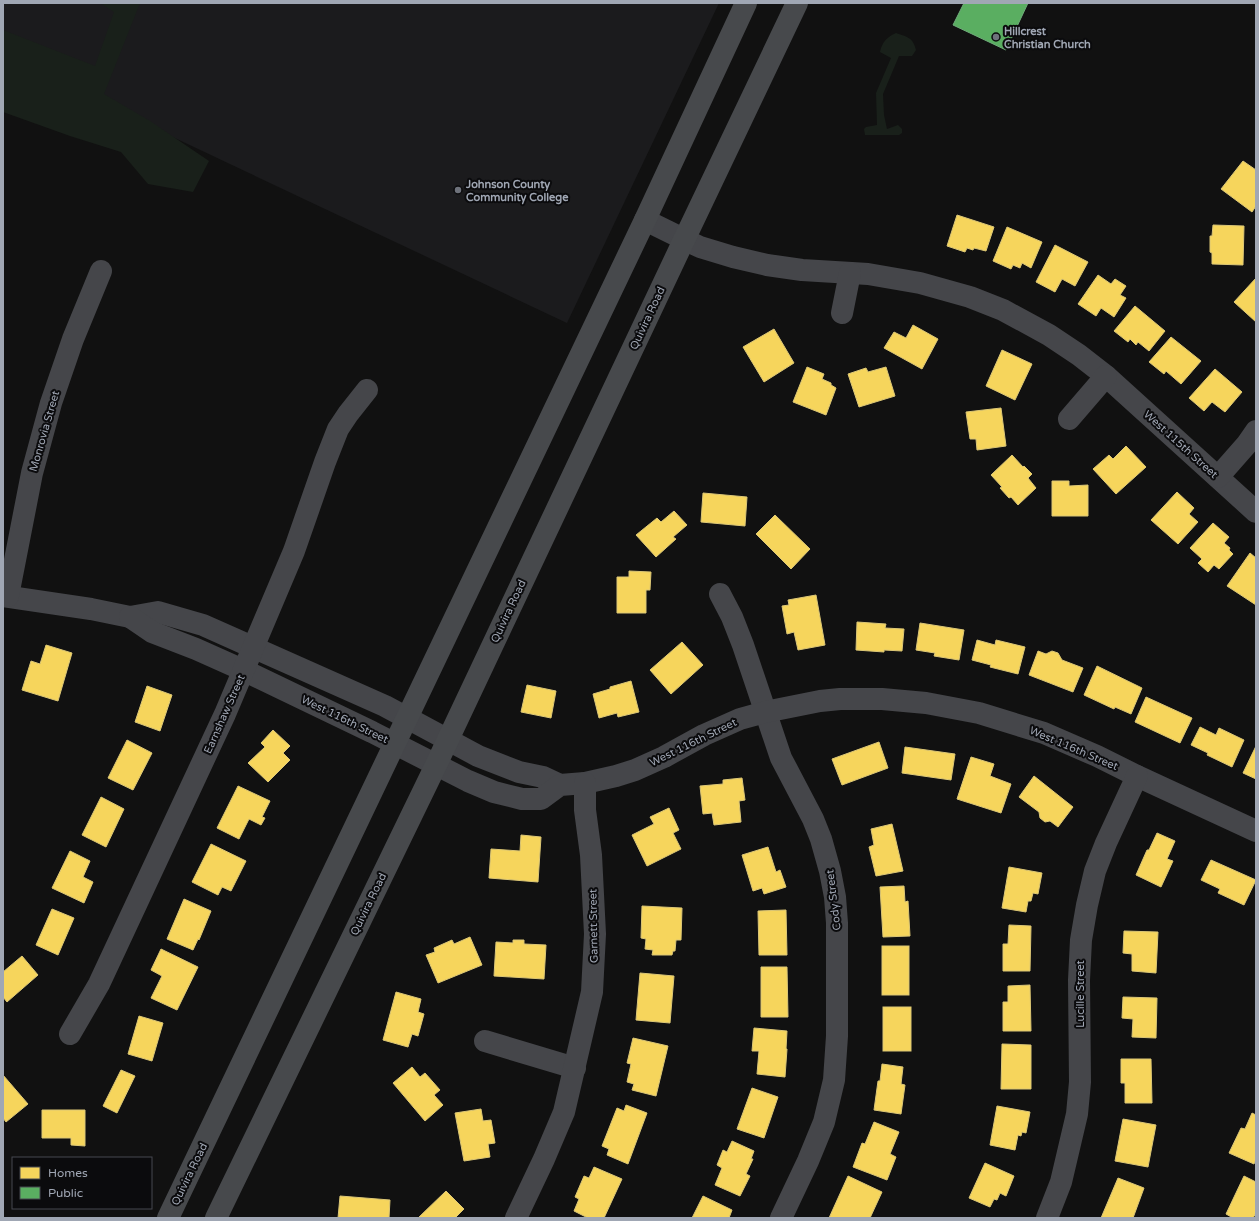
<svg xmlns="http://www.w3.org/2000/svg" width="1259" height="1221" font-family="'Varela Round',sans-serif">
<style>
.built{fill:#1b1b1d}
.green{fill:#19201a}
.homes{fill:#f6d55c;stroke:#dcc776}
.public{fill:#5aae61;stroke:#6fac7a}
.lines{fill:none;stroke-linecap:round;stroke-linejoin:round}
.street{stroke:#45464a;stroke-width:22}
.primary{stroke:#47494c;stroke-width:22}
.poi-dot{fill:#6e727b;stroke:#0b0b0d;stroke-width:1.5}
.labels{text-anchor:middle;stroke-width:4;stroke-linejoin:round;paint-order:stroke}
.poi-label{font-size:11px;font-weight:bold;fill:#a0a7b4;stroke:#0b0b0d;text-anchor:start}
.street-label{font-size:11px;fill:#a0a7b4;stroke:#0b0b0d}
</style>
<rect width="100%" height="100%" fill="#111"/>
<path class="built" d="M3 3H719L567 323 3 57Z"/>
<g class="green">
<path d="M100 3H140L104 94 150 121 209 161 193 192 148 184 121 152 70 136 3 112V30L95 66 114 12Z"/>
<path d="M896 33C907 37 913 37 916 50L912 56H899L883 94 884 115 887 129 898 125 902 129V133L899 135H865L864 129 866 127 877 125 876 93 891 58 880 52C882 42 887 37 896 33Z"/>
</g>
<g class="homes">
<path d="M1243 161 1256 170V206L1252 212 1221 189Z"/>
<path d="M957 215 994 227 986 251 974 248 973 250 967 248 965 252 947 246Z"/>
<path d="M1213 225 1244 226 1243 265 1212 264V253L1210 252V236H1212Z"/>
<path d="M1007 227 1042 242 1031 268 1022 263 1020 268 1013 265 1011 269 993 261Z"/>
<path d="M1055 245 1088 262 1075 286 1062 279 1055 292 1036 282Z"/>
<path d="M1098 275 1111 284 1115 279 1126 286 1120 295 1126 298 1114 317 1101 308 1096 316 1078 304Z"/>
<path d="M1256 278V322L1234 302Z"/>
<path d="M1135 306 1165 331 1149 351 1138 342 1136 345 1130 339 1128 342 1114 331Z"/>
<path d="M913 325 938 339 922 369 884 348 894 332 906 338Z"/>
<path d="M774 329 794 363 764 382 743 347Z"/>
<path d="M1171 337 1201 361 1181 384 1166 371 1164 374 1149 362Z"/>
<path d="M1002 350 1032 364 1015 400 986 386Z"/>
<path d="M807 367 824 374 822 379 831 383V385L836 388 826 415 793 402Z"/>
<path d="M886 367 895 396 859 407 848 374 866 368 868 372Z"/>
<path d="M1215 369 1242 392 1225 412 1212 402 1204 411 1189 398Z"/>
<path d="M1001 408 1006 446 977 450 976 439H970L966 412Z"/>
<path d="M1126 446 1146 467 1116 494 1093 469 1109 455 1113 459Z"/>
<path d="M1012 455 1023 467 1024 466 1032 474 1028 478 1036 488 1018 505 1011 497 1009 498 1000 488 1002 487 991 475Z"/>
<path d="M1052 481H1069V486L1088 485V516H1052Z"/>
<path d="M1177 492 1194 508 1189 514 1198 522 1178 544 1151 520Z"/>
<path d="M703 493 747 497 745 526 701 522Z"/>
<path d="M674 511 687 525 673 537 676 539 656 557 636 535 657 518 661 522Z"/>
<path d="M775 515 810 549 791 569 756 534Z"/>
<path d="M1213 523 1229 537 1224 543 1230 548 1229 550 1233 554 1219 569 1214 565 1208 572 1198 563 1202 559 1190 548Z"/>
<path d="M1250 553 1256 558V605L1227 586Z"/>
<path d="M629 571 651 572 650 590H646V613H617V577H629Z"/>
<path d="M816 595 825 645 798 650 794 632 787 634 782 606 789 605 788 600Z"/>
<path d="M857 622 886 624 885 628 904 629 902 651 884 650V652L856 650Z"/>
<path d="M920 623 964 630 959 660 934 656 935 653 916 650Z"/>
<path d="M977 640 995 645 996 640 1025 647 1018 674 990 667 991 665 972 660Z"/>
<path d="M682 642 703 665 671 694 650 670Z"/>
<path d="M46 645 72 653 58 701 22 690 31 661 40 664Z"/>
<path d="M1038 651 1046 654 1052 651 1058 653 1062 660 1083 668 1073 692 1029 675Z"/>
<path d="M1097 666 1142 688 1131 714 1115 707 1114 709 1084 695Z"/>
<path d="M631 681 639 712 618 717 617 713 599 718 593 694 610 689V687Z"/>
<path d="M527 685 556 691 551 718 521 712Z"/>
<path d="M147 686 172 695 160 731 135 722Z"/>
<path d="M1146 697 1192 718 1180 743 1135 722Z"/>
<path d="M1200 727 1216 735 1219 728 1244 740 1232 767 1207 755 1208 753 1191 745Z"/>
<path d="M273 730 290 746 283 753 290 760 268 782 248 763 265 747 261 743Z"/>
<path d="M127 740 152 753 133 790 108 778Z"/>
<path d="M879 742 888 768 842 785 832 759Z"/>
<path d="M1256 746V779L1243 773Z"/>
<path d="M905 747 955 754 951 780 902 773Z"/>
<path d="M971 757 994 764 990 776 1011 784 1001 813 957 799Z"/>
<path d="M1034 776 1073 807 1058 827 1050 821 1045 822 1040 818 1039 812 1019 797Z"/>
<path d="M742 778 745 800 739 801 741 822 714 825 712 813 703 814 700 786 723 784V780Z"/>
<path d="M238 786 270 801 262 817 265 818 261 825 249 819 239 839 217 828Z"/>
<path d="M101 797 124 809 106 847 82 835Z"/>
<path d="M669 808 679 830 673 833 681 849 647 866 632 835 654 824 650 817Z"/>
<path d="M892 824 903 871 876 876 869 847 874 845 871 829Z"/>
<path d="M1157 833 1175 841 1167 859 1173 861 1161 887 1136 875 1147 850H1149Z"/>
<path d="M521 835 541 837 538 882 489 878 491 849 520 851Z"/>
<path d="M211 844 246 861 231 891 222 887 218 895 192 882Z"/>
<path d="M768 847 776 872 780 870 786 887 764 894 762 888 753 891 742 855Z"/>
<path d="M70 851 90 861 83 877 93 882 84 903 52 888Z"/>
<path d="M1211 860 1256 880 1244 905 1218 893 1220 889 1201 880Z"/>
<path d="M1009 867 1042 873 1038 894 1033 893 1031 901H1028L1026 912 1002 908Z"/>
<path d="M904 886 905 902 908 901 910 936 883 937 880 887Z"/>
<path d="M184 899 211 911 199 940 198 939 193 950 167 939Z"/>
<path d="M642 906 682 908 681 940H676L675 951H673L672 955H652L653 950 645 949 646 939 641 938Z"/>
<path d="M52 909 74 918 58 955 36 945Z"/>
<path d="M786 910 787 955H759L758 911Z"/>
<path d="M1009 925 1031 926 1030 971H1003V944H1008Z"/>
<path d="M1124 931 1158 932 1156 973 1132 971V954L1123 953Z"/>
<path d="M470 937 482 965 438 983 426 955 435 952 434 948 452 940 454 944Z"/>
<path d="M513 940H524V944L546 945 544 979 494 976 496 942 513 943Z"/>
<rect x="882" y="946" width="27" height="49"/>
<path d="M161 949 198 967 177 1010 151 998 162 976 151 970Z"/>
<path d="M22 956 38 975 7 1002 3 997V972Z"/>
<path d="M761 967H787L788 1017H761Z"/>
<path d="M640 973 674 976 670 1023 636 1020Z"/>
<path d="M1030 985 1031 1031H1003V1002H1008V986Z"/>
<path d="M396 992 421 999 418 1012 424 1014 418 1036 412 1034 408 1047 383 1040Z"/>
<path d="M1123 997 1157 998 1156 1038 1132 1037 1133 1019 1122 1018Z"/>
<rect x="883" y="1007" width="28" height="44"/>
<path d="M139 1016 163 1023 152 1061 128 1054Z"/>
<path d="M754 1028 787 1031 786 1049H787L785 1077 757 1074 759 1051H752Z"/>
<path d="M633 1038 668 1046 656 1096 632 1090 634 1084 627 1082 631 1064 627 1063Z"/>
<path d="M1002 1044 1031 1045V1089H1001Z"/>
<path d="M1121 1059H1151L1152 1103H1125V1083H1121Z"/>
<path d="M882 1064 903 1067 901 1084 905 1085 901 1114 874 1110 878 1081H880Z"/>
<path d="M412 1067 420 1077 425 1073 440 1090 434 1095 443 1105 425 1121 393 1083Z"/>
<path d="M121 1070 135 1076 117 1113 103 1106Z"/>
<path d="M3 1075 28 1104 6 1122 3 1118Z"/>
<path d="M752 1088 778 1097 764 1138 737 1129Z"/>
<path d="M626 1105 647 1113 628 1164 607 1155 609 1149 602 1146 617 1108 624 1111Z"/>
<path d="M997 1106 1030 1112 1026 1133 1022 1132 1021 1136 1018 1135 1015 1150 990 1145Z"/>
<path d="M481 1109 483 1121 491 1120 495 1143 488 1144 490 1157 464 1161 455 1113Z"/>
<path d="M42 1110H85V1146L71 1145V1138H42Z"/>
<path d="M1252 1113 1256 1115V1159L1254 1164 1229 1153 1241 1128 1245 1129Z"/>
<path d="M1123 1119 1156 1125 1148 1167 1115 1161Z"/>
<path d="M874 1122 899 1132 890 1154 896 1157 887 1180 853 1167 862 1143 865 1144Z"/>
<path d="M732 1141 754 1151 751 1159H753L746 1174 750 1176 740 1196 715 1185 722 1168 717 1165 723 1150 727 1152Z"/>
<path d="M985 1163 1014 1176 1006 1196 1000 1193 997 1200 994 1199 990 1207 969 1198Z"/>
<path d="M594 1167 622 1179 604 1218H588L574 1211 579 1199 575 1197 584 1176 589 1178Z"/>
<path d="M848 1176 882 1192 870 1218H829Z"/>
<path d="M1244 1176 1256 1182V1213L1253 1218H1233L1226 1214Z"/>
<path d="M1118 1178 1144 1188 1133 1218H1101Z"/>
<path d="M446 1191 464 1209 455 1218H418Z"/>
<path d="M340 1196 390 1200 389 1218H338Z"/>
<path d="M703 1196 732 1210 729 1218H692Z"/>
</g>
<path class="public" d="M964 3H1028L1006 50 953 25Z"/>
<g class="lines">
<g class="street">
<path d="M645 220 700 247 733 257 767 265 802 270 868 274 920 283 970 297 1003 310 1049 335 1079 355 1106 376 1256 512"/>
<path d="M842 313 850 273"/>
<path d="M1069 419 1106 376"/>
<path d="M1218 477 1247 444 1256 431"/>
<path d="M720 594 732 617 743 645 781 758 813 819 821 839 830 871 835 897 837 923V1036L834 1080 824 1122 808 1161 781 1218"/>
<path d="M3 596 91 609 130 617 158 612 203 625 385 706 478 756 519 772 543 777 560 785"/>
<path d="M8 596 32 473 51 403 73 339 101 271"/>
<path d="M130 617 152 632 196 649 243 670 372 732 468 781 494 792 522 799H541L560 785 585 783 616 776 635 770 664 757 704 735 740 719 765 712 820 701 840 699H882L926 703 979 713 1044 733 1097 756 1137 776 1256 831"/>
<path d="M70 1034 99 984 225 714 294 551 325 462 338 429 348 414 367 390"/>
<path d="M485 1041 575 1068"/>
<path d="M516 1218 544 1159 564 1112 592 992 595 934 591 855 585 810V783"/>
<path d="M1047 1218 1061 1182 1077 1114 1080 1082 1079 980 1081 940 1087 905 1095 871 1106 843 1137 776"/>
</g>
<g class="primary">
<path d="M168 1218 645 220 746 3"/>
<path d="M216 1218 436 765 684 240 797 3"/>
</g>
</g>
<g class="poi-dot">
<circle cx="996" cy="37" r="4"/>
<circle cx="458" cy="190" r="4"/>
</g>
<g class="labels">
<g class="poi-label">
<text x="1004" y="35">Hillcrest<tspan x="1004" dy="13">Christian Church</tspan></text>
<text x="466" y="188">Johnson County<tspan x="466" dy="13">Community College</tspan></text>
</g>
<g class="street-label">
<text transform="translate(647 318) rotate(-65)" y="4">Quivira Road</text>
<text transform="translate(44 431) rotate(-74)" y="4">Monrovia Street</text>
<text transform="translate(1181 444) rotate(42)" y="4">West 115th Street</text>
<text transform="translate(508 611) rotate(-65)" y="4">Quivira Road</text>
<text transform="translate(224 714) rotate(-66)" y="4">Earnshaw Street</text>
<text transform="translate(345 719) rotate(26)" y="4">West 116th Street</text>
<text transform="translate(693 742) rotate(-26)" y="4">West 116th Street</text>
<text transform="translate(1074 748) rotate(23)" y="4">West 116th Street</text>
<text transform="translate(833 900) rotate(-97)" y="4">Cody Street</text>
<text transform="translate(368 904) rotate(-64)" y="4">Quivira Road</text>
<text transform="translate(593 926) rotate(-91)" y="4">Garnett Street</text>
<text transform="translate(1080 994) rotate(-90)" y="4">Lucille Street</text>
<text transform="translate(189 1174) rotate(-64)" y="4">Quivira Road</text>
</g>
</g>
<rect width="1259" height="1221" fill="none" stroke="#a0a7b4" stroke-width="8"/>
<rect x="12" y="1157" width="140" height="52" fill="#0b0b0d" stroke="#474950"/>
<rect x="20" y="1167" width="20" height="12" fill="#f6d55c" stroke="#474950"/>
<text x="48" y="1177" font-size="12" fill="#a0a7b4">Homes</text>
<rect x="20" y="1187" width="20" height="12" fill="#5aae61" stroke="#474950"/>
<text x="48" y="1197" font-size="12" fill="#a0a7b4">Public</text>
</svg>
